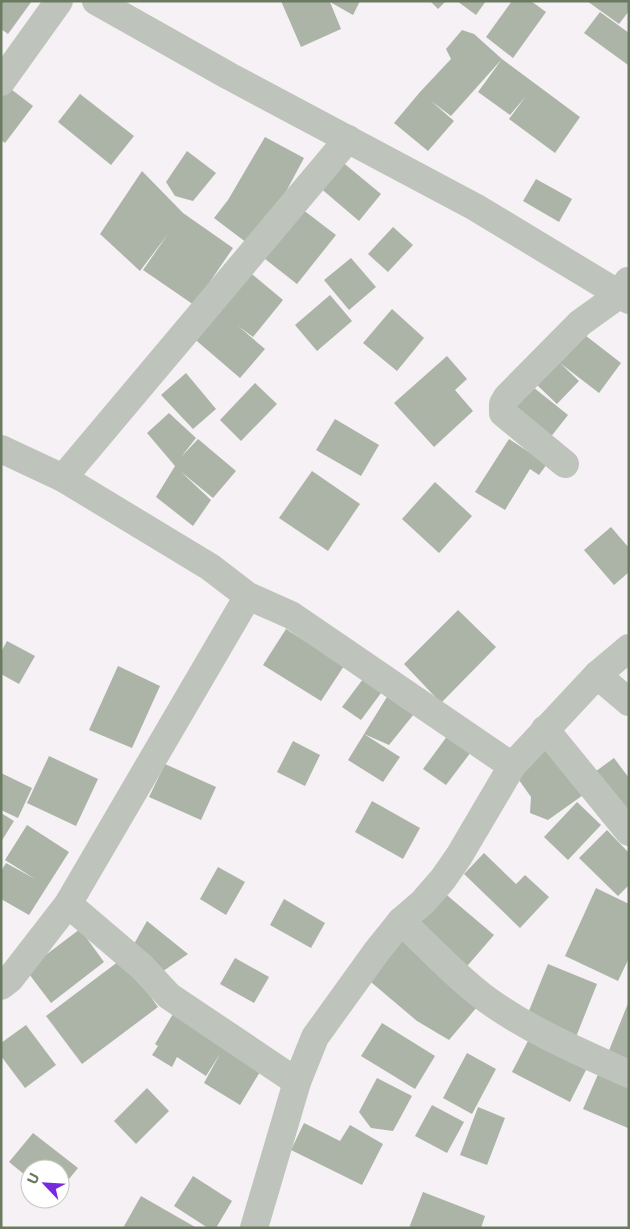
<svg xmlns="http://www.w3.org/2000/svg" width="630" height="1229" font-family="Commissioner,sans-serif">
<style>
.building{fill:#acb4a7}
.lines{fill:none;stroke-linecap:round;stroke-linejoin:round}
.street{stroke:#bec3bb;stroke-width:28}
</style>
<rect width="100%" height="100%" fill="#f5f1f4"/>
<g class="building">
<path d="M1 1H32L8 34 1 29Z"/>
<path d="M281 1H360L353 15 330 2 341 29 301 47Z"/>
<path d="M430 1H446L438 9Z"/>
<path d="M457 1H486L476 15Z"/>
<path d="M512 1H531L546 12 513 58 486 37Z"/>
<path d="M587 1H629V11L619 24Z"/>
<path d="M600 12 629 33 628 65 584 33Z"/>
<path d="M462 30 474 34 502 59 580 117 555 153 509 119 526 96 510 115 478 92 502 59 451 116 431 101 454 121 428 151 394 123 420 92 451 59 446 49Z"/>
<path d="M3 83 33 106 5 143 1 140V86Z"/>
<path d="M80 94 134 136 111 165 58 122Z"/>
<path d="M265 137 304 158 266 229 251 246 214 218 228 200Z"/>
<path d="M187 151 216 173 193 201 175 196 166 182Z"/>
<path d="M340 160 381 194 359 221 318 186Z"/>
<path d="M142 171 183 213 233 248 194 305 143 270 168 234 140 271 100 234Z"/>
<path d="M536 179 572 199 559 222 523 201Z"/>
<path d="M298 206 336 235 297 284 260 255Z"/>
<path d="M393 227 413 245 388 272 368 254Z"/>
<path d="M351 258 376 287 349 310 324 280Z"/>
<path d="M247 270 283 300 253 337 238 326 265 349 240 378 191 336Z"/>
<path d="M330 295 352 321 317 351 295 325Z"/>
<path d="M392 309 424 338 397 371 363 343Z"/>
<path d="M581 332 621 363 599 393 560 363 579 381 557 404 537 385Z"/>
<path d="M447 356 467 379 455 390 473 411 434 447 394 403Z"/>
<path d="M186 373 216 409 193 429 161 395Z"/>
<path d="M255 383 277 404 241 441 220 420Z"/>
<path d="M528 383 568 415 546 443 506 411Z"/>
<path d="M169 413 196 438 181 457 198 439 236 471 213 498 180 471 211 500 193 526 156 497 175 466 147 433Z"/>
<path d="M335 419 379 445 361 476 316 450Z"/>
<path d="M509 439 547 464 539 475 530 469 505 510 475 492Z"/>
<path d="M312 471 360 504 328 551 279 518Z"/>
<path d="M435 482 472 516 439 553 402 519Z"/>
<path d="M611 527 629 548V572L614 585 584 550Z"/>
<path d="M458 610 496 647 441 703 404 664Z"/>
<path d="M286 629 344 666 321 701 263 665Z"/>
<path d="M7 641 35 656 19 684 1 674V652Z"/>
<path d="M118 666 160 686 132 748 89 730Z"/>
<path d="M363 679 381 693 361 720 342 707Z"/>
<path d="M390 692 418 709 389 745 364 734 400 757 383 782 348 760Z"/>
<path d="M448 735 471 752 446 785 423 769Z"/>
<path d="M293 741 320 755 305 786 277 772Z"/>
<path d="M544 743 586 793 548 820 530 813 531 797 514 773Z"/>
<path d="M49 756 98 779 76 826 27 803Z"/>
<path d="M614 758 629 778V813L588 777Z"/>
<path d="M165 764 216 787 201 820 149 797Z"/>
<path d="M1 773 32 788 18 818 1 810Z"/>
<path d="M372 801 420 828 403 859 355 832Z"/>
<path d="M577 802 601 825 568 860 544 837Z"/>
<path d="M1 813 14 821 1 842Z"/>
<path d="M27 825 69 852 29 915 1 899V871L6 863 35 879 5 860Z"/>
<path d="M607 830 629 853V885L618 896 579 858Z"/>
<path d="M484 853 516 884 525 875 549 897 520 928 464 874Z"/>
<path d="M218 867 245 882 226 915 200 899Z"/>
<path d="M596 888 629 904V958L618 981 565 956Z"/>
<path d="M442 891 494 935 462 972 414 924Z"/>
<path d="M284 899 325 923 311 948 270 925Z"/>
<path d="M147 921 188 954 156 976 134 944Z"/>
<path d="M80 929 104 962 51 1003 26 970Z"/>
<path d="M398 937 483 1000 449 1040 417 1021 365 977Z"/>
<path d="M123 958 158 1007 82 1064 46 1016Z"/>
<path d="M235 958 269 977 254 1003 220 984Z"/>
<path d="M548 964 597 984 574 1042 524 1023Z"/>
<path d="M629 1001V1061L608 1053Z"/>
<path d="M173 1014 263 1067 240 1105 204 1083 220 1054 206 1076 177 1057 172 1067 152 1055 158 1046 155 1044Z"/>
<path d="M382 1023 435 1056 415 1089 361 1056Z"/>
<path d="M26 1025 56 1065 25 1088 1 1056V1043Z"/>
<path d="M529 1039 587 1068 570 1102 512 1072Z"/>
<path d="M467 1053 496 1069 472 1114 443 1098Z"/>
<path d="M599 1072 629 1085 628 1128 583 1109Z"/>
<path d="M377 1078 412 1096 393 1131 371 1128 359 1112Z"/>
<path d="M147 1088 169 1111 136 1144 114 1121Z"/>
<path d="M432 1105 464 1122 447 1153 415 1136Z"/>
<path d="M478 1107 505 1118 487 1165 460 1155Z"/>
<path d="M304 1123 340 1141 350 1125 383 1144 362 1185 291 1150Z"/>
<path d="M33 1133 78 1168 60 1190V1169H30V1179L9 1162Z"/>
<path d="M193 1176 232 1201 216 1228H208L174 1206Z"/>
<path d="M423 1192 485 1216 481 1228H409Z"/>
<path d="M141 1196 195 1227 194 1228H123Z"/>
</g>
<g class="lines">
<g class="street">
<path d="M96 1 229 76 475 207 629 300"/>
<path d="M1 82 59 1"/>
<path d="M1 449 63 478 210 567 248 596 291 615 512 766"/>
<path d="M565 464 503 413V404L507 397 580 323 619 295 628 281"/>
<path d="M63 478 348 139"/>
<path d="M597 675 629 702"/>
<path d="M545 729 629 832"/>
<path d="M68 904 142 967 169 996 297 1082"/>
<path d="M401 921C429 947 455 976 486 999 530 1031 580 1052 629 1074"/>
<path d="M1 986 10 979 68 904 248 596"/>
<path d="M254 1228 297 1082 315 1037 377 951 401 921 423 902 443 879 459 856 512 766 597 675 629 648"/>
</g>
</g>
<rect width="630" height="1229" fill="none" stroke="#6a7b61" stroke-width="5"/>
<g transform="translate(45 1184) rotate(295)"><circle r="24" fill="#ffffff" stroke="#c3cac0"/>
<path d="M0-4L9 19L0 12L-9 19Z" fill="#7828de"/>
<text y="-8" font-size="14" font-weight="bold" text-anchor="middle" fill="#6a7b61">U</text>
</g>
</svg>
